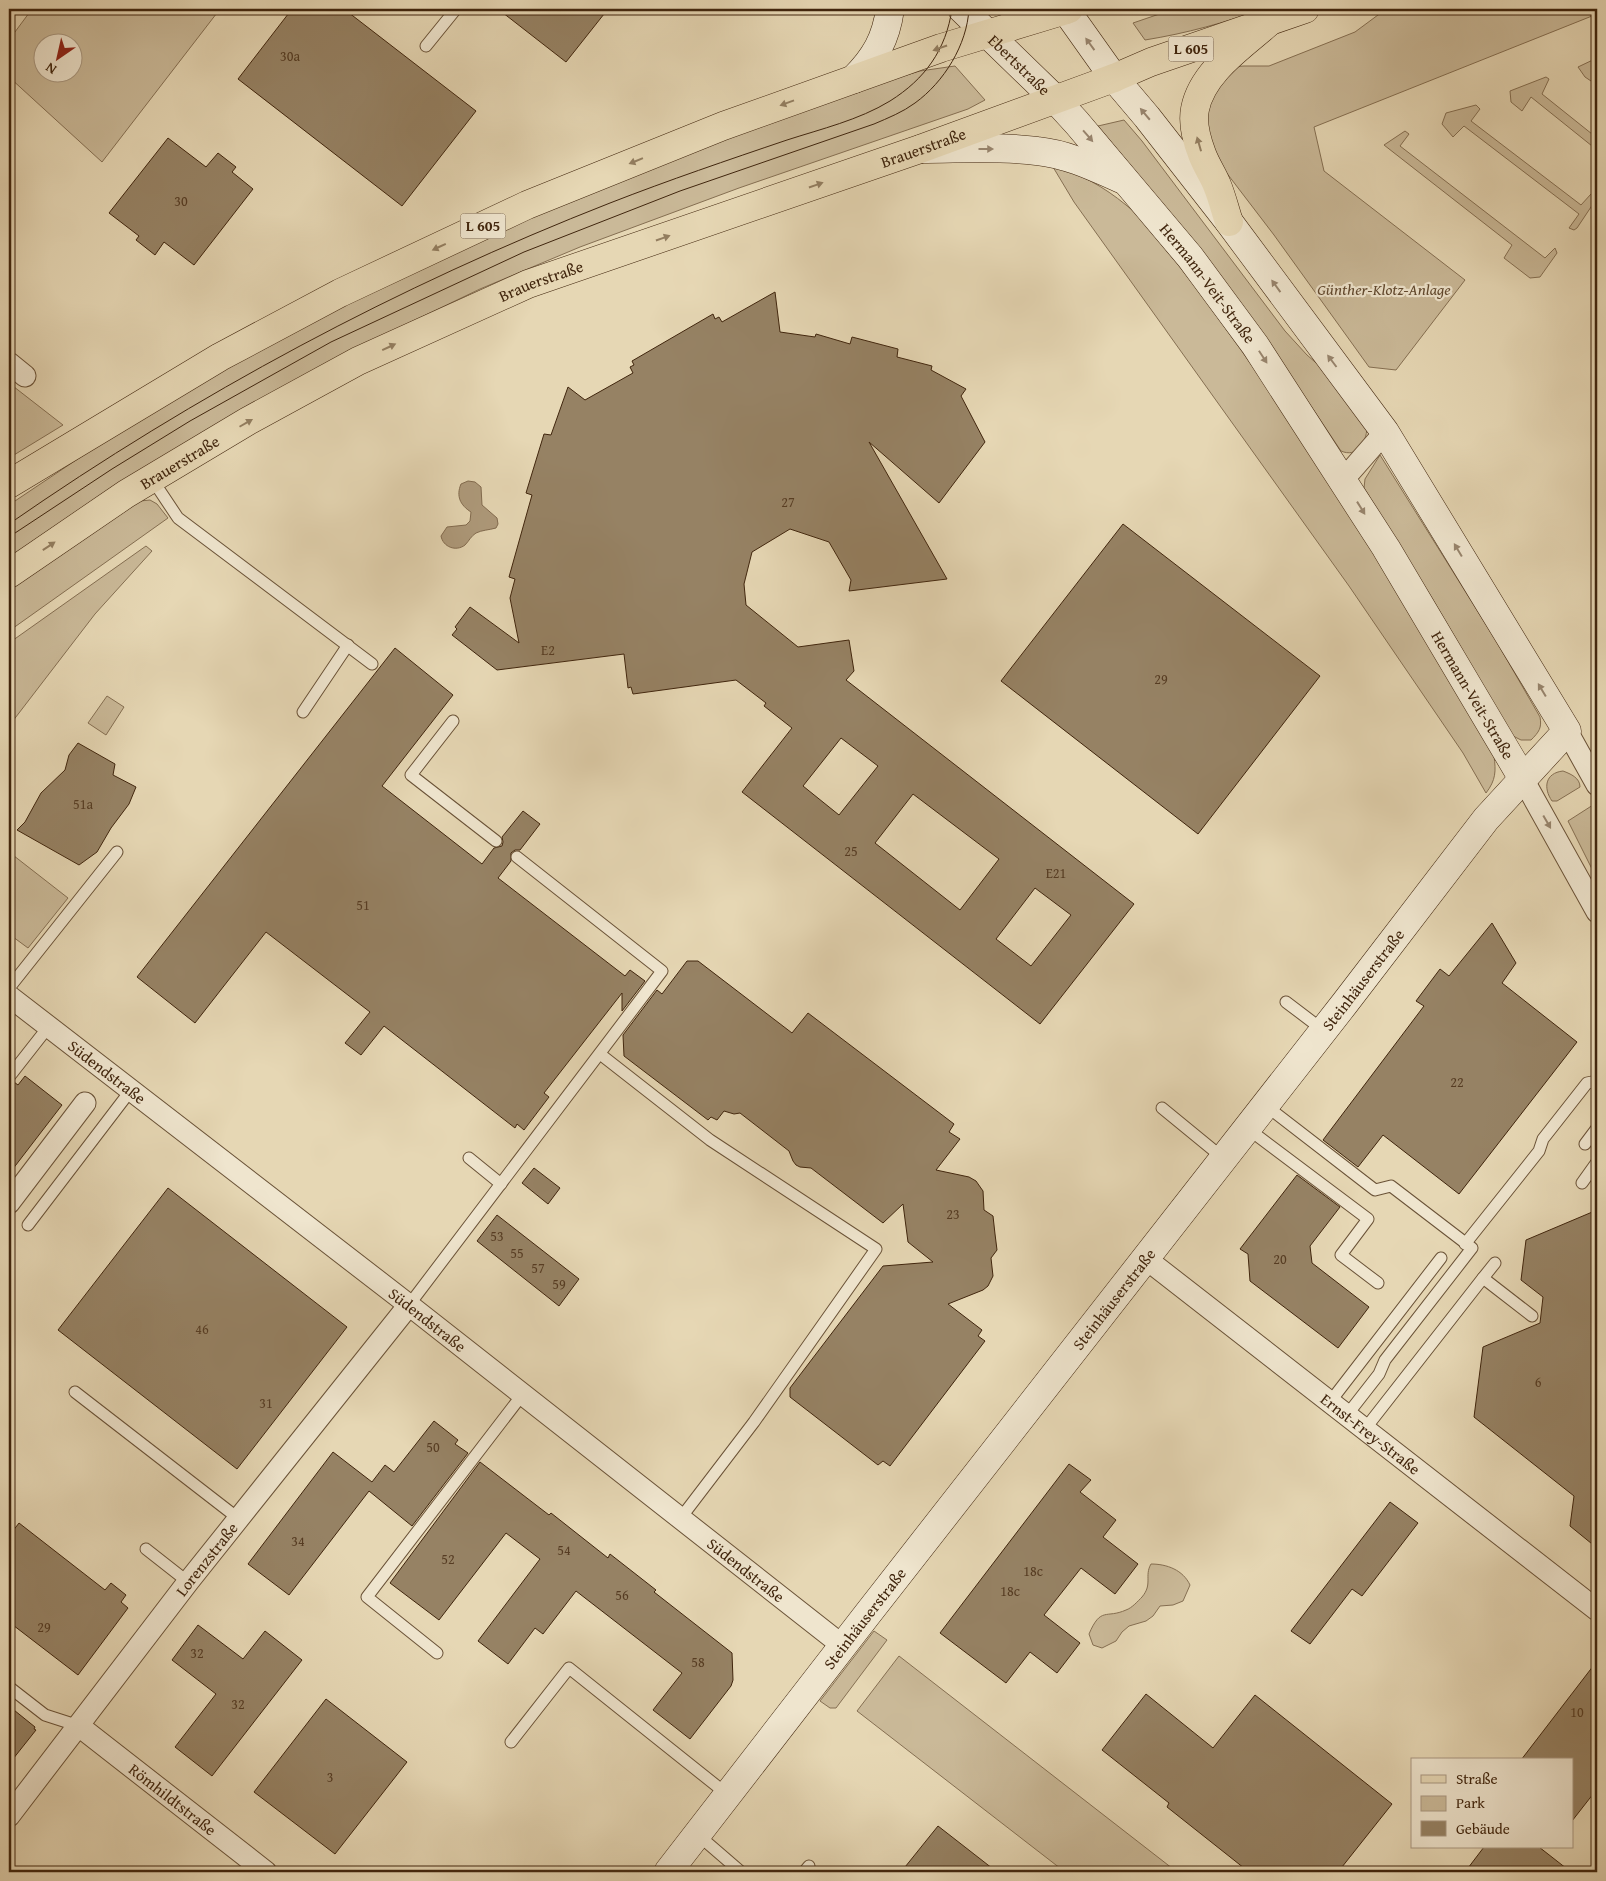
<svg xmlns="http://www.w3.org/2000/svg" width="1606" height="1881" font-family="'Gentium Book Plus',serif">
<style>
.green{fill:#cab998;stroke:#856f52;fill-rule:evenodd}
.water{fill:#ae9a7b;stroke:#826b4f}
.building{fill:#968264;stroke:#40250d;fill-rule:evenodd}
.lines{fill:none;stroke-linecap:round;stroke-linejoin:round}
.lane-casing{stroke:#6a5237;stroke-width:13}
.street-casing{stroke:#6a5237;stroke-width:23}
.secondary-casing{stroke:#40250d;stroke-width:29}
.primary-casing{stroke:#40250d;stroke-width:29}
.highway-casing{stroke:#40250d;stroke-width:29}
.lane{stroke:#efe5ce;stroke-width:11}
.street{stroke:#efe5ce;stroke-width:21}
.secondary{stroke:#efe5ce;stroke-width:28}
.primary{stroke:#e6d7b4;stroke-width:28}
.highway{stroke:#e6d7b4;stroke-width:28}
.tram{stroke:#40250d;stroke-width:1}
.oneway{fill:#98856e}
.oneway2{fill:#937e60}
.labels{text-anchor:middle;stroke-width:4.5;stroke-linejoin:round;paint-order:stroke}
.number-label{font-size:14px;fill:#563c23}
.shield{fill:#efe5ce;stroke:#745f47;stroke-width:1}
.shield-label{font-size:15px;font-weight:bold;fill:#40250d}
.street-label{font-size:16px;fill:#40250d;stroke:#efe5ce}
.park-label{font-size:16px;font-style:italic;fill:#624a30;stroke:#efe5ce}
</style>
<rect width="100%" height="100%" fill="#e6d7b4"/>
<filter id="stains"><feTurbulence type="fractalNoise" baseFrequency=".004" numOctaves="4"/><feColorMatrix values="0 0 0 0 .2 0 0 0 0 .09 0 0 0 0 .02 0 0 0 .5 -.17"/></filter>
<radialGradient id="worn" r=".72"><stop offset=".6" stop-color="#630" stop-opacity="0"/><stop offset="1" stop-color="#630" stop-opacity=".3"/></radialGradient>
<g class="green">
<path d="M32 9H220L102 162 9 77V40ZM42 42H72V72H42Z"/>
<path d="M1174 9H1264C1223 23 1188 33 1145 40L1133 23Z"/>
<path d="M1391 9H1597V14L1314 127 1324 171 1465 280 1396 370 1369 367 1274 235 1219 163 1209 136 1206 110 1229 67 1244 66H1269L1355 32 1382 12Z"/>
<path d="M1597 58V77L1594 83 1585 77 1578 67Z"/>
<path d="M955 66 985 100 968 109 739 188 580 247 480 289 369 342 9 559V505L100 444 224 370 353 301 463 246 665 161 903 76 920 71Z"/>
<path d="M1546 77 1549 79 1542 94 1597 138V150L1531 97 1522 111 1511 102 1510 91Z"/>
<path d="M1476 105 1480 109 1471 121 1581 205 1591 194 1595 198V201L1577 228 1574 230 1569 228 1579 214 1464 126 1453 137 1442 124 1446 113Z"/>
<path d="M1124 120 1142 141 1285 331 1307 355 1330 375 1367 428C1366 443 1357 458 1341 451L1258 327 1209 260 1098 126Z"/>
<path d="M1405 131 1409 134 1400 146 1545 258 1555 248 1557 253 1540 277 1530 278 1504 258 1512 245 1384 145Z"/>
<path d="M1053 167C1080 173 1104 187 1126 205 1139 215 1150 231 1161 244 1183 270 1203 297 1223 325 1323 462 1407 610 1494 756 1496 771 1496 780 1486 793L1463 753 1349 586 1074 202Z"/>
<path d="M9 383 63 425 9 458Z"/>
<path d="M1380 455 1495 639 1540 717C1542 728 1539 732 1531 740H1521L1513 736 1432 598 1364 488 1365 479Z"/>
<path d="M150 500 157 504 168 518 9 631V589L140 501Z"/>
<path d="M146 546 152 551 95 614 9 726V643Z"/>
<path d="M107 696 124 707 106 735 88 723Z"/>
<path d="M1563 771C1571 774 1580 778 1580 787L1557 801H1552C1543 788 1545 773 1563 771Z"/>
<path d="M1593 805 1597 814V879L1568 821Z"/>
<path d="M9 852 68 898 28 948 9 934Z"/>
<path d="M1151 1564C1167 1564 1183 1570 1190 1585L1183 1601 1173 1605 1160 1606 1153 1616 1146 1621 1129 1626 1122 1632 1116 1641 1102 1648 1093 1645 1089 1634C1101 1606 1106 1619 1126 1610 1132 1608 1138 1601 1142 1597 1153 1584 1144 1576 1151 1564Z"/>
<path d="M874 1631 887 1640 836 1708H830L820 1701Z"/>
<path d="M899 1656 1177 1872H1065L857 1711Z"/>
</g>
<path class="water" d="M468 481 475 482 481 487 482 505 497 518 498 524 496 528C489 530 482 530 476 533 471 536 469 541 465 545 456 552 443 547 441 536L447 527 466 525 470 521 471 512C460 505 456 496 461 484Z"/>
<g class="building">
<path d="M292 9H344L476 111 402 206 238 79Z"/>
<path d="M498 9H608L566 62Z"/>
<path d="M168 138 206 167 218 153 236 167 232 172 253 189 194 265 164 242 155 255 136 240 139 236 109 213Z"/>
<path d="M775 292 780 332 815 337 816 334 850 344 852 337 898 349 897 357 932 366 931 370 966 389 961 396 985 442 939 503 869 442 947 579 849 591 851 580 829 542 790 529 752 552 744 584 746 605 798 647 849 640 854 671 846 680 1134 904 1040 1024 742 792 792 728 764 706 766 703 736 680 633 694 631 687 628 688 624 654 497 670 452 635 457 629 455 627 470 607 519 643 510 598 515 579 509 577 532 495 526 493 544 434 551 435 568 387 585 400 633 373 630 367 634 365 632 361 713 314 715 319 719 317 722 322ZM841 738 878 766 839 815 803 786ZM913 794 999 859 960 910 875 843ZM1035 888 1071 915 1031 966 996 939Z"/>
<path d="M1123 524 1320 676 1198 834 1001 681Z"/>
<path d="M395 648 453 695 382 786 482 864 494 848 502 846 503 842 502 837 523 811 540 824 520 850H515L511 853V861L498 878 625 976 630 970 645 981 622 1011V993L544 1093 549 1097 524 1130 517 1124 515 1128 384 1026 361 1055 345 1043 370 1012 266 932 195 1023 137 977Z"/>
<path d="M78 743 115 764 113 775 136 787 129 804 111 828 97 852 79 865 17 830 25 822 41 793 65 770 69 755Z"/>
<path d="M1492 923 1516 963 1502 983 1577 1042 1459 1194 1383 1135 1358 1167 1323 1140 1424 1006 1416 1001 1440 969 1449 976Z"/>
<path d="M687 961H698L792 1033 808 1013 954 1124 949 1132 960 1139 936 1170 969 1177 976 1181 983 1191 984 1210 993 1216 995 1234 997 1250 991 1258 993 1276 988 1286 983 1290 948 1304 982 1330 978 1336 985 1341 890 1466 883 1461 878 1465 790 1397V1388L883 1266 933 1262 908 1242 903 1204 883 1223 811 1168 800 1167 796 1165 793 1161 789 1151 740 1113 734 1114 724 1111 717 1120 711 1117 708 1120 624 1056 623 1035 657 990 662 994Z"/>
<path d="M25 1076 62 1105 9 1174V1084L14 1082 18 1085Z"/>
<path d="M534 1168 560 1188 548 1204 522 1183Z"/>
<path d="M1297 1175 1340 1207 1310 1246 1312 1263 1369 1307 1338 1348 1250 1281 1248 1254 1240 1249Z"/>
<path d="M168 1188 347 1327 237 1469 58 1330Z"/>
<path d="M1597 1210V1548L1570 1526 1574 1496 1474 1417 1483 1347 1540 1323 1543 1297 1521 1280 1526 1240Z"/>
<path d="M497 1215 579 1279 559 1306 477 1241Z"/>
<path d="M434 1421 458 1440 455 1444 468 1453 412 1526 369 1491 289 1595 248 1564 333 1452 372 1482 385 1465 394 1472Z"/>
<path d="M480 1462 549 1515 551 1513 608 1558 610 1554 656 1590 654 1592 732 1653 733 1680 731 1686 690 1739 653 1710 682 1673 576 1591 543 1634 535 1628 508 1664 478 1641 540 1559 506 1533 439 1620 390 1583Z"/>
<path d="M1069 1464 1091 1480 1080 1492 1116 1520 1103 1537 1138 1564 1115 1594 1081 1568 1044 1615 1080 1643 1057 1673 1030 1652 1006 1683 940 1633Z"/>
<path d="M1390 1502 1418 1523 1362 1596 1352 1589 1310 1644 1291 1631Z"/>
<path d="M19 1523 105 1590 111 1583 126 1595 121 1602 128 1608 78 1675 9 1622V1536Z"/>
<path d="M198 1625 243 1659 265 1631 302 1660 212 1776 175 1747 216 1694 172 1660Z"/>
<path d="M1597 1661V1789L1572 1821V1760H1521Z"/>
<path d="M1146 1694 1213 1748 1255 1695 1392 1804 1338 1872H1249L1167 1807 1169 1803 1102 1750Z"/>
<path d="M326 1699 407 1762 335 1854 254 1792Z"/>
<path d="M9 1706 35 1727 34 1729 36 1730 9 1764Z"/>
<path d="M938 1826 997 1872H901Z"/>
<path d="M1484 1847H1539L1571 1872H1465Z"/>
</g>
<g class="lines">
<defs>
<g id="lane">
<path d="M426 46 456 9"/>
<path d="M152 479 178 518 372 664"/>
<path d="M303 712 348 645"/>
<path d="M453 721 411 775 496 841"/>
<path d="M9 988 117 852"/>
<path d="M1286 1002 1323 1030"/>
<path d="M600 1054 710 1140 876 1249 754 1422 680 1519"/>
<path d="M9 1077 49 1026"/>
<path d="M1265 1105 1375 1190 1391 1186 1472 1248 1385 1360 1379 1374 1347 1415"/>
<path d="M1162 1108 1223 1158"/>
<path d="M1247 1128 1368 1219 1341 1255 1378 1283"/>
<path d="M1585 1144 1597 1128"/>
<path d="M469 1158 501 1184"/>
<path d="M1582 1183 1597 1162"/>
<path d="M28 1225 131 1090"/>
<path d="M1465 1244 1539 1151 1543 1139 1587 1083 1597 1081"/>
<path d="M1483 1278 1495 1263"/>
<path d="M409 1305 662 971 517 857"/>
<path d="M75 1392 239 1519"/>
<path d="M1330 1402 1441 1258"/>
<path d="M1365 1429 1483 1278 1532 1316"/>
<path d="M146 1549 188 1582"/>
<path d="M437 1653 367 1597 522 1395"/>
<path d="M9 1687 45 1715 79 1726"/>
<path d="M511 1742 569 1668 728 1795"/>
<path d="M697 1834 741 1872"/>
<path d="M804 1872 809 1866"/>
</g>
<g id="street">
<path d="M9 363 25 376"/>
<path d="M1343 480 1385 432"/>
<path d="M1567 731 1597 785"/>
<path d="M1523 779 1597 912"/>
<path id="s1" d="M9 996 409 1305 843 1646"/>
<path d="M9 1203 85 1103"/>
<path id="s2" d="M1145 1258 1597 1610"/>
<path id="s3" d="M79 1726 266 1872"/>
<path id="s4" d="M9 1816 188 1582 409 1305"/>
</g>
<g id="secondary">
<path id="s5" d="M962 9 1056 100 1077 123 1190 257 1255 345 1386 548 1523 779"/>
<path d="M854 79C875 58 886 39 890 9"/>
<path d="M921 149C960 149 999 146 1037 151 1067 154 1094 167 1121 179"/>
<path id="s6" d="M668 1872 866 1616 1345 1003 1486 819 1567 731 1385 432 1229 222 1147 117 1114 78 1065 9"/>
</g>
<g id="primary">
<path d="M9 484 220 357 340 293 527 205 723 126 941 48 1066 10"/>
<path id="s7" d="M9 574 126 494 248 421 358 361 528 284 920 149 1114 78"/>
</g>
<g id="highway">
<path d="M1066 10 1069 9"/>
<path d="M1114 78 1151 62 1305 9"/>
<path d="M1229 222C1225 210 1222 197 1217 185 1213 175 1206 165 1202 154 1197 141 1192 124 1195 109 1202 72 1242 46 1268 23"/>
</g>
</defs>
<use href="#lane" class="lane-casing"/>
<use href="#street" class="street-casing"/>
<use href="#secondary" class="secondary-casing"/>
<use href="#primary" class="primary-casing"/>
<use href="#highway" class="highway-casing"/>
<use href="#lane" class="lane"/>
<use href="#street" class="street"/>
<use href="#secondary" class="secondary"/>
<use href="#primary" class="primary"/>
<use href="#highway" class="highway"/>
<g class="tram">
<path d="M9 524C196 394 398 286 610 203 669 180 728 160 787 140 821 129 859 120 890 101 925 79 946 50 952 9"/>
<path d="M9 537 112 469 190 421 331 342 524 252 680 191 874 124C888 118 903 112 915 103 944 82 967 45 969 9"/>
</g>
</g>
<defs><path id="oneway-solid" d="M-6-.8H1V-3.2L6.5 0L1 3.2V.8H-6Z" transform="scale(1.25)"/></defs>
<g class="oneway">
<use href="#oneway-solid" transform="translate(1090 44) rotate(-126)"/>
<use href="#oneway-solid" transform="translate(1145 114) rotate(-130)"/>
<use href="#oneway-solid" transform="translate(1088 136) rotate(49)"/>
<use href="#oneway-solid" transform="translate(986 149)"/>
<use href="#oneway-solid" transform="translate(1276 286) rotate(-126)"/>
<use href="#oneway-solid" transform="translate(1263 357) rotate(57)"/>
<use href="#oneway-solid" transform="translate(1332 361) rotate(-127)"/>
<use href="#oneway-solid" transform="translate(1361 508) rotate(58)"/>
<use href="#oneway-solid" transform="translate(1458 550) rotate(-121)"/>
<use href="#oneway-solid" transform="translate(1542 690) rotate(-121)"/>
<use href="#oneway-solid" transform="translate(1547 822) rotate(60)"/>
</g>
<g class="oneway2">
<use href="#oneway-solid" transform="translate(940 48) rotate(161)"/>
<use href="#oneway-solid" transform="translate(787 103) rotate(160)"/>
<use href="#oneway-solid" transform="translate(1199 144) rotate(-106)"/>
<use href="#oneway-solid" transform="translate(636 161) rotate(158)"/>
<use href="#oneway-solid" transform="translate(816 185) rotate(-19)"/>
<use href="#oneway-solid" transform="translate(663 238) rotate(-19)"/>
<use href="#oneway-solid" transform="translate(439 247) rotate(155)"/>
<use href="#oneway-solid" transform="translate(389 347) rotate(-25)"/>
<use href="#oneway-solid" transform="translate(246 423) rotate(-30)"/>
<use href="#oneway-solid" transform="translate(49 546) rotate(-34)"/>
</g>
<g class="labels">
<g class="number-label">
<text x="290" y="61">30a</text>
<text x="181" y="206">30</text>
<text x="788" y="507">27</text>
<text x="548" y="655">E2</text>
<text x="1161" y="684">29</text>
<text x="83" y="809">51a</text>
<text x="851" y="856">25</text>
<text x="1056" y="878">E21</text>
<text x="363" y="910">51</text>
<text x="1457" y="1087">22</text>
<text x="953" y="1219">23</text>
<text x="497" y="1241">53</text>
<text x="517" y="1258">55</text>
<text x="1280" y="1264">20</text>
<text x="538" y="1273">57</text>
<text x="559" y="1289">59</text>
<text x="202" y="1334">46</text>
<text x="1538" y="1387">6</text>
<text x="266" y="1408">31</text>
<text x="433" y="1452">50</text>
<text x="298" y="1546">34</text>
<text x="564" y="1555">54</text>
<text x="448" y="1564">52</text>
<text x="1033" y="1576">18c</text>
<text x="1010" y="1596">18c</text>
<text x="622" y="1600">56</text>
<text x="44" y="1632">29</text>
<text x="197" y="1658">32</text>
<text x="698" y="1667">58</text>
<text x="238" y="1709">32</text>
<text x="1577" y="1717">10</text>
<text x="330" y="1782">3</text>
</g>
<g class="shield">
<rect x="1168.5" y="36.5" width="45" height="25" rx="4"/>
<rect x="460.5" y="213.5" width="45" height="25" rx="4"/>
</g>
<g class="shield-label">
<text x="1191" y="54">L 605</text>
<text x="483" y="231">L 605</text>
</g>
<g class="street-label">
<text dy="6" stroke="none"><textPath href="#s5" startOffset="80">Ebertstraße</textPath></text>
<text dy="6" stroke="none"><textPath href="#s7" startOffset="1014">Brauerstraße</textPath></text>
<text dy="6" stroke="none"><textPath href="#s7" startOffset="609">Brauerstraße</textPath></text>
<text dy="6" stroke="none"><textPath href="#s5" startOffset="369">Hermann-Veit-Straße</textPath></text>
<text dy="6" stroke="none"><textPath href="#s7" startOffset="204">Brauerstraße</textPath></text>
<text dy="6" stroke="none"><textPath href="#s5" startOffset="859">Hermann-Veit-Straße</textPath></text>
<text dy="6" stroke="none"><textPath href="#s6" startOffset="1131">Steinhäuserstraße</textPath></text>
<text dy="6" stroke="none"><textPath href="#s1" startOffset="124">Südendstraße</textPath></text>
<text dy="6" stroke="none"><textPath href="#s6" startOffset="726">Steinhäuserstraße</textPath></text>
<text dy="6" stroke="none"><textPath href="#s1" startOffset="529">Südendstraße</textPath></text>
<text dy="6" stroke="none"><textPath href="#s2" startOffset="286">Ernst-Frey-Straße</textPath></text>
<text dy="6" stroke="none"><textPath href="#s4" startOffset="324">Lorenzstraße</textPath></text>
<text dy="6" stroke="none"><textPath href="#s1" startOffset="934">Südendstraße</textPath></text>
<text dy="6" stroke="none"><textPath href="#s6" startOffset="321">Steinhäuserstraße</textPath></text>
<text dy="6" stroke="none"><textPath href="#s3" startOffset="119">Römhildtstraße</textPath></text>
</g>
<g class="park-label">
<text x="1384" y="295">Günther-Klotz-Anlage</text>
</g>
</g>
<rect width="1606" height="1881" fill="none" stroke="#e6d7b4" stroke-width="30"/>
<rect x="10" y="10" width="1586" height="1861" fill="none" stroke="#40250d" stroke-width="2.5"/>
<rect x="15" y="15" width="1576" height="1851" fill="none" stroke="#40250d"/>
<rect x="1411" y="1758" width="162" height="90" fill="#efe5ce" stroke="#a99881"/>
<rect x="1421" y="1775" width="25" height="8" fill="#e6d7b4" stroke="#a99881"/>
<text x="1456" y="1784" font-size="15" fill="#40250d">Straße</text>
<rect x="1421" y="1796" width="25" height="15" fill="#cab998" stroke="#a99881"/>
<text x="1456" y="1808" font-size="15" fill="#40250d">Park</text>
<rect x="1421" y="1821" width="25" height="15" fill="#968264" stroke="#a99881"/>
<text x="1456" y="1834" font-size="15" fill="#40250d">Gebäude</text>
<g transform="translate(58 58) rotate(214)"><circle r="24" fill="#efe5ce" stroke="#a99881"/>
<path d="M0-4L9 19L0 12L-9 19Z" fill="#8f2418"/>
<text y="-8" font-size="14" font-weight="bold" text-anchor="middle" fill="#40250d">N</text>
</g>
<rect width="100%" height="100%" filter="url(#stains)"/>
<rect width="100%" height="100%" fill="url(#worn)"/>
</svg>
